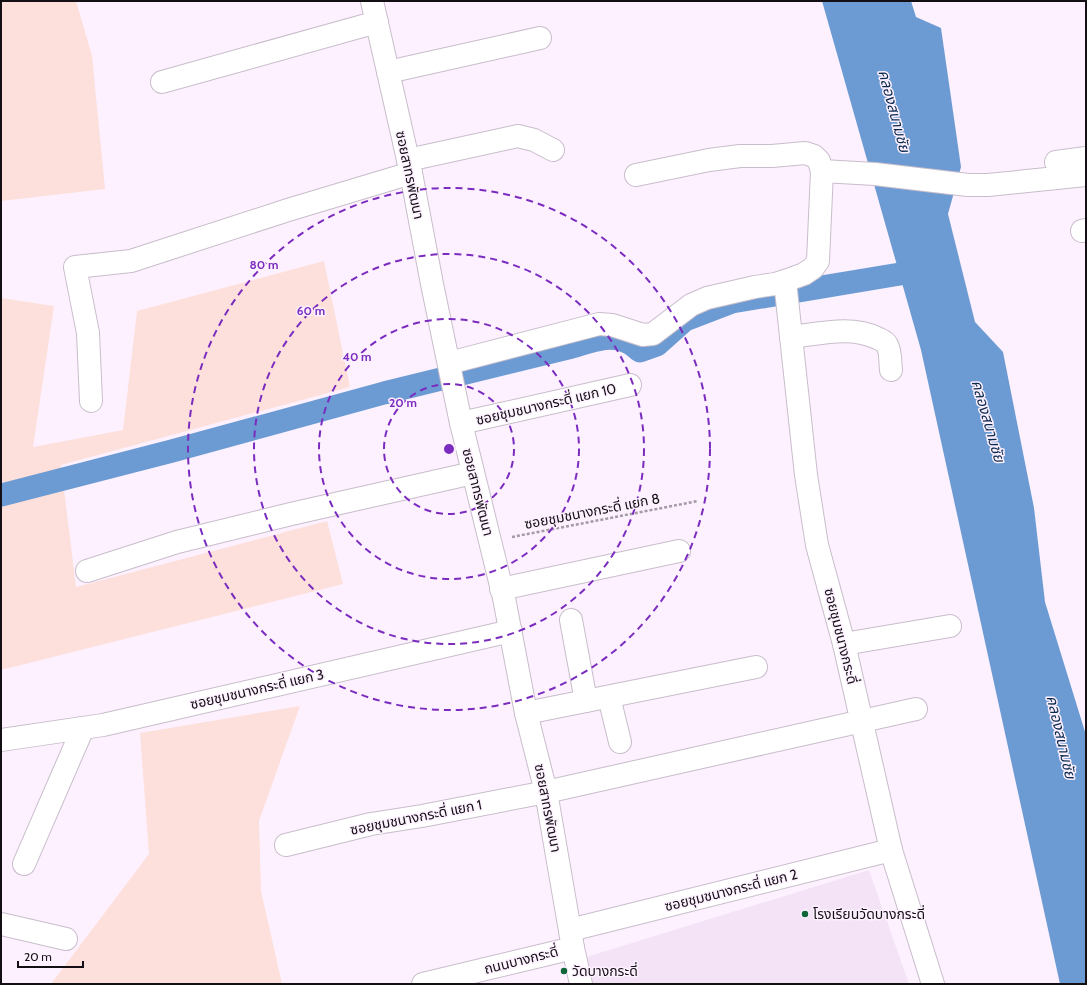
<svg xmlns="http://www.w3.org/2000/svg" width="1087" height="985" font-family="Cabin,'Noto Sans Thai',sans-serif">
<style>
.built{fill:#f4e3f7}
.green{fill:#fde0db}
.water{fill:#6c9bd3}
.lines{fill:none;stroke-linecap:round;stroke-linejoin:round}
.canal{stroke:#6c9bd3;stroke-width:23}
.minor-casing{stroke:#c8bdca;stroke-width:24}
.path{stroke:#a49ba5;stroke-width:2.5;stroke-dasharray:3 2;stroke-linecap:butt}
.minor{stroke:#fff;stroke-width:22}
.ring{fill:none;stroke:#7b2cbf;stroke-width:2;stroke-dasharray:7 5}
.poi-dot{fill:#0f6638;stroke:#fdf1ff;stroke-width:1.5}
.labels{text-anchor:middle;stroke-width:3;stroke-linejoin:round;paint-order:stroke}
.street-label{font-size:14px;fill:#130f14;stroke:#fdf1ff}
.poi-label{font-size:14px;fill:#130f14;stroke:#fdf1ff;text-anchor:start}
.water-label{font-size:15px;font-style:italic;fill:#08294e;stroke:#fdf1ff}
.centre{fill:#7b2cbf;stroke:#fdf1ff;stroke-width:2}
.ring-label{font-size:12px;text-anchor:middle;font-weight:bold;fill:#7b2cbf;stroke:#fdf1ff;stroke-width:3;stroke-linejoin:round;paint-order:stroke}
</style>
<rect width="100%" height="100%" fill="#fdf1ff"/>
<path class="built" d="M869 870 909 984H589L583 958Z"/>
<g class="green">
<path d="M1 1H76L92 56 105 189 1 201Z"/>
<path d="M324 261 350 387 61 465 76 587 327 521 343 584 1 670V298L54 306 33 447 123 430 137 311Z"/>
<path d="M300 706 259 821 261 891 282 984H51L149 854 140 733Z"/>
</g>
<path class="water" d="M822 1H911L916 17 941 28 961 167 948 214 975 322 1003 352 1034 508 1045 602 1086 735V984H1060L921 350Z"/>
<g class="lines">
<path class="canal" d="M1 495 172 451 384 393 572 347C590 342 610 333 627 342 632 344 636 348 640 351L657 345 685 320 732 302 930 269"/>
<defs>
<g id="minor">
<path d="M372 1 411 173 432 284 461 423 504 598 526 713 546 792 573 948 581 984"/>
<path d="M388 72 540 38"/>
<path d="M162 82 377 22"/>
<path d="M408 160 518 136 534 140 553 150"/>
<path d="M1056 162 1086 158"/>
<path d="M636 175 709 160 740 156H772L805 153 814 156 819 161 822 171 875 174 968 185H988L1086 175"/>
<path d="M1082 231 1086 230"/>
<path d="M785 281 806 475 817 545 844 644 891 850 933 984"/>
<path d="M791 337C819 334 851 325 877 338 881 340 885 341 887 345 891 351 890 363 891 370"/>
<path d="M449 363 599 324 612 325 643 335 653 334 691 305 707 298 755 287 775 284 785 281 804 274 813 268 818 261 822 171"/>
<path d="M91 401 88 333 75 267 131 261 288 210 411 173"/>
<path d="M461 423 630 385"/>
<path d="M87 571 177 542 291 514 473 473"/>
<path d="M501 589 679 551"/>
<path d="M571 620 586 701"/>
<path d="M844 644 950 626"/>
<path d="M609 697 620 742"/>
<path d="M526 713 756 667"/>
<path d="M1 740 103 725 511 631"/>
<path d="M286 845 371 824 422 816 546 792 916 709"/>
<path d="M24 864 83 728"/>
<path d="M1 924 66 939"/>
<path d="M570 930 891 850"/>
<path d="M423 984 573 948"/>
</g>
</defs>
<use href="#minor" class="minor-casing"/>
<path class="path" d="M512 537 698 501"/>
<use href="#minor" class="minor"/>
</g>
<g class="ring">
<circle cx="449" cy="449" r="65"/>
<circle cx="449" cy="449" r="130"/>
<circle cx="449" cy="449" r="195"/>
<circle cx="449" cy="449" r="261"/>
</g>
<g class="poi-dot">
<circle cx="805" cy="914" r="4"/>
<circle cx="564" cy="971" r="4"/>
</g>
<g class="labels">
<g class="street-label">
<text transform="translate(410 175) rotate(78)" y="5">ซอยสาทรพัฒนา</text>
<text transform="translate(546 404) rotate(-13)" y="5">ซอยชุมชนางกระดี่ แยก 10</text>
<text transform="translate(478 492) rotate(76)" y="5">ซอยสาทรพัฒนา</text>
<text transform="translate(592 511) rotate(-11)" y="5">ซอยชุมชนางกระดี่ แยก 8</text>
<text transform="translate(841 636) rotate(76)" y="5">ซอยชุมชนางกระดี่</text>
<text transform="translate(257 689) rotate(-13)" y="5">ซอยชุมชนางกระดี่ แยก 3</text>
<text transform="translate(548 808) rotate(79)" y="5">ซอยสาทรพัฒนา</text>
<text transform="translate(416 817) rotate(-11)" y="5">ซอยชุมชนางกระดี่ แยก 1</text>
<text transform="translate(731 890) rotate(-14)" y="5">ซอยชุมชนางกระดี่ แยก 2</text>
<text transform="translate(521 960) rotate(-14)" y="5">ถนนบางกระดี่</text>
</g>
<g class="poi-label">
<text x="813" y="919">โรงเรียนวัดบางกระดี่</text>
<text x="572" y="976">วัดบางกระดี่</text>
</g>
<g class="water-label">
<text transform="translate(894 111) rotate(75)" y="5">คลองสนามชัย</text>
<text transform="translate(988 421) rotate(74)" y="5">คลองสนามชัย</text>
<text transform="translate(1061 737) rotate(77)" y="5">คลองสนามชัย</text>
</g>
</g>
<circle cx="449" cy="449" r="6" class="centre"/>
<g class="ring-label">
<text x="264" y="269">80 m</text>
<text x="311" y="315">60 m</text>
<text x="357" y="361">40 m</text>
<text x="403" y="407">20 m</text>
</g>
<rect width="1087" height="985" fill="none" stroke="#130f14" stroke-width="4"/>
<path d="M18 961v6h65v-6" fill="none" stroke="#130f14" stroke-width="2"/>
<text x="24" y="961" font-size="12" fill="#130f14" stroke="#fdf1ff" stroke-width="3" paint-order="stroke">20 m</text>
</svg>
